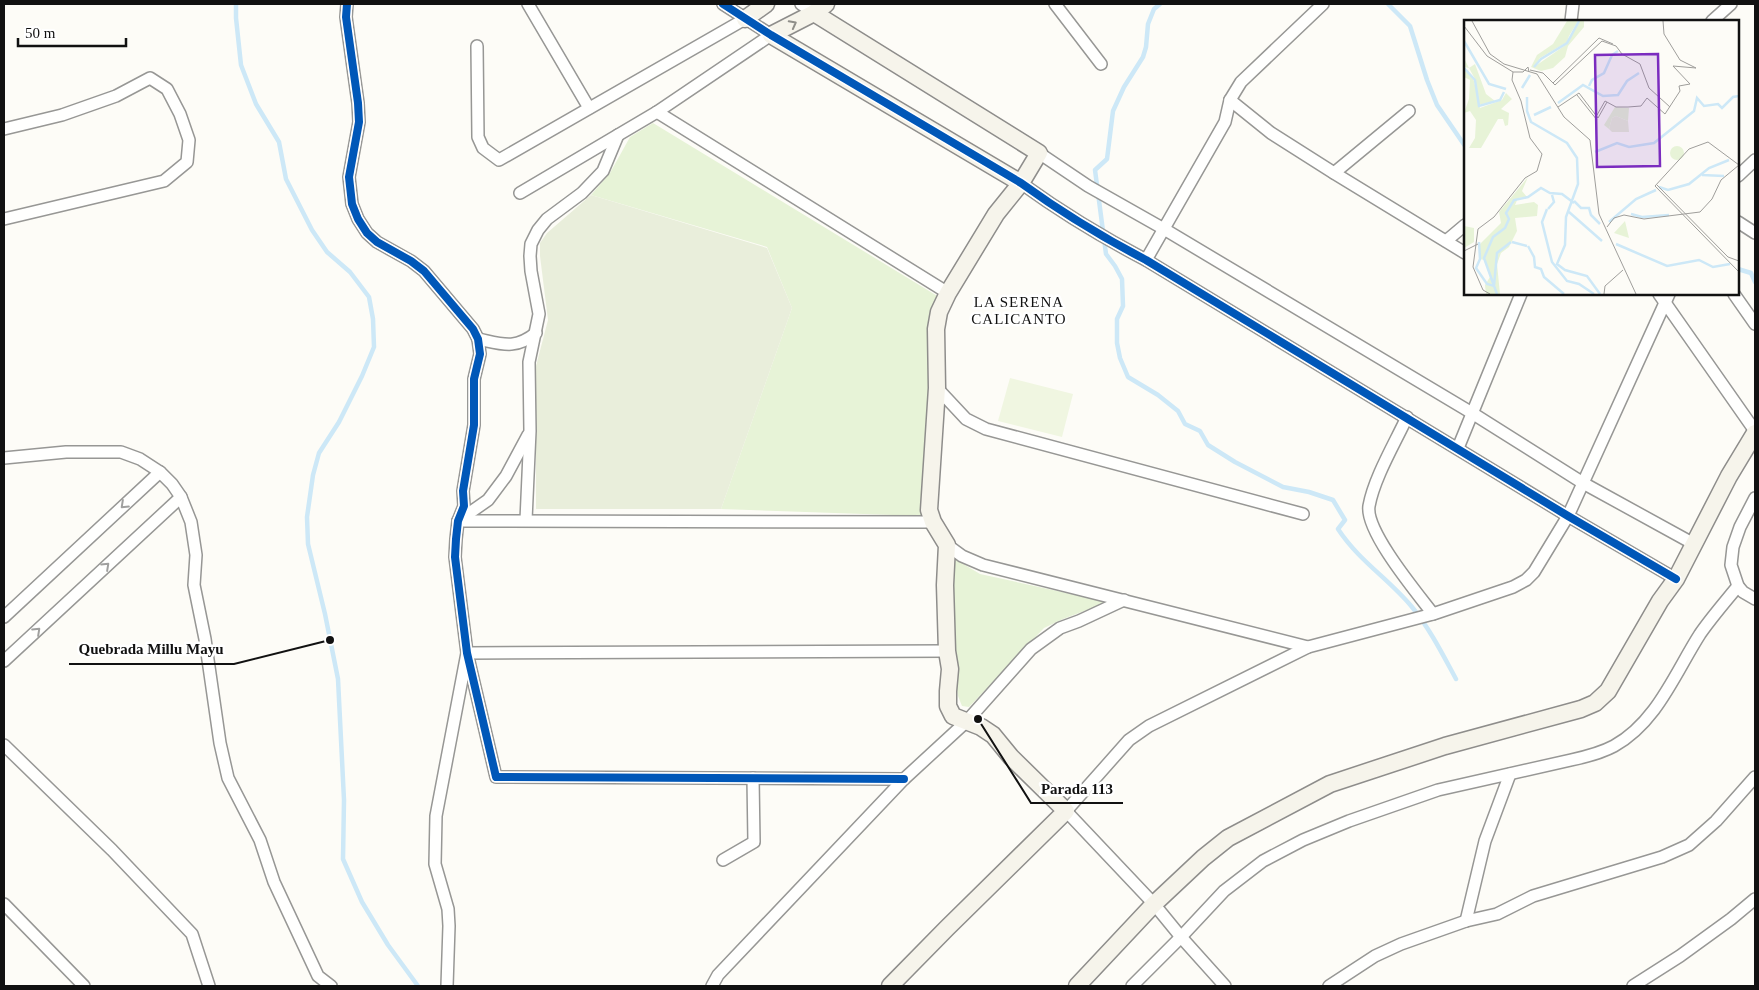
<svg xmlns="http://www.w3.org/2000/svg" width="1759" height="990" font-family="Georgia,serif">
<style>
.green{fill:#e7f3d7}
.cemetery{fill:#e9eedb}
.pitch{fill:#f0f6e1}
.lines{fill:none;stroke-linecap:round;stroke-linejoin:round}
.stream{stroke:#cde8f7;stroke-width:4.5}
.street-casing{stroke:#979795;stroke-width:14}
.secondary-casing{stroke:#8e8d8b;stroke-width:19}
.street{stroke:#fffffe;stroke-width:11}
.secondary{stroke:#f6f4eb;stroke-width:16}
.cycleway-casing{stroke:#fff;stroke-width:11}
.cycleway{stroke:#0057b8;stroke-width:8}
.oneway{stroke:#8f8e89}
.oneway2{stroke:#a0a09f}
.labels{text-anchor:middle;stroke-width:5;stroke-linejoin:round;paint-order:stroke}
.neighbourhood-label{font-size:15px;letter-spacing:1px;fill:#111;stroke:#fff}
.inset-river{fill:none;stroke:#cde8f7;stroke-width:2.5}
.inset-road{fill:none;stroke:#9f9e9b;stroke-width:1}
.view{fill:#7b2cbf;fill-opacity:0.15;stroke:#7b2cbf;stroke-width:2.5}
.inset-edge{fill:none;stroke:#111;stroke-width:2.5}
.leader{fill:none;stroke:#111;stroke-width:2}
.callout-dot{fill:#111;stroke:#fff;stroke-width:2}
.callout-label{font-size:15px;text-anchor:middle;font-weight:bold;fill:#111;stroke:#fff;stroke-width:5;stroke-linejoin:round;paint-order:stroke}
</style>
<rect width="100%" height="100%" fill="#fdfcf7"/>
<g class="green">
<path d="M653 123 939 297 929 321 928 330 929 415 922 516 721 509 792 308 767 247 591 195 610 173 630 137Z"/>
<path d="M955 559 980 574 1108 602 1063 619 1044 628 969 707 962 706 958 696 956 685 952 599Z"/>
</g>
<path class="cemetery" d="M591 195 767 248 792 308 721 509H536V366L548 320 540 256V243L547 233Z"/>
<path class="pitch" d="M1010 378 1073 394 1062 437 998 421Z"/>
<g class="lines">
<g class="stream">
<path d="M236 4V18L241 65 256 104 279 142 286 179 312 230 327 252 350 272 369 297 373 319 374 347 362 376 339 422 319 453 313 475 307 517 308 544 325 614 338 679 344 800 343 859 362 902 388 945 418 986"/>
<path d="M1160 4 1154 9 1148 24 1146 47 1143 57 1124 87 1113 111 1107 159 1095 170 1106 254 1115 266 1122 279 1123 306 1117 319V343L1120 358 1128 377 1158 395 1178 411 1185 424 1200 431 1208 445 1235 462 1283 487 1309 492 1333 500 1345 520 1338 529C1359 561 1389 579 1412 607 1430 629 1443 655 1456 679"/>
<path d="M1388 4 1410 26 1427 80 1437 105 1465 146"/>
<path d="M1738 269 1751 273 1755 282"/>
</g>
<defs>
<g id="street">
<path d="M347 4 346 17 358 103 359 122 349 177 352 204 358 219 367 233 377 242 411 261 424 271 473 329 478 339 480 354 474 379V425L463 491 464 506 458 521 456 539 455 557 467 653 496 777 904 779"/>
<path d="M528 4 589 108"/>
<path d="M801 4 814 13"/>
<path d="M1055 4 1101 64"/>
<path d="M1571 21 1573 4"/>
<path d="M1712 21 1731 4"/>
<path d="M477 46 478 137 483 148 499 160 745 19"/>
<path d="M1230 100 1271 133 1334 173 1465 253"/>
<path d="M657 112 948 293"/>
<path d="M4 129 62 115 116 96 150 78 167 89 180 114 189 140 187 162 164 181 4 219"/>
<path d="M1039 153 1088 186 1164 229 1472 413 1583 483 1694 544"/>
<path d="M1334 173 1409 111"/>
<path d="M1738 176 1755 160"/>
<path d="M1021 183C1061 212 1102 237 1146 260L1568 516 1676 579"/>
<path d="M520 193 657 112 771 35 723 4"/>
<path d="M1738 222 1755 233"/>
<path d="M1446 241 1465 225"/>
<path d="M1146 260 1225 122 1230 100 1241 82 1323 4"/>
<path d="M1659 294 1755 431"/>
<path d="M1734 294 1755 324"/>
<path d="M478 339C502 344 515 350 536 333"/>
<path d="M937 388 966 419 986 429 1303 514"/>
<path d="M1407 417C1395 443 1374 478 1369 506 1365 531 1417 593 1433 614"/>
<path d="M1458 448 1521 294"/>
<path d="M4 458 66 452H121L140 459 160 472 172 484 181 497 191 522 196 555 194 585 205 639 220 743 228 778 260 840 274 882 318 976 331 986"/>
<path d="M1755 498 1740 527 1733 547 1731 565 1738 586 1743 592 1755 599"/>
<path d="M526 520 530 431 529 362 539 314 531 271 530 256 531 244 538 230 547 219 582 193 603 171 618 135"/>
<path d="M458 521 933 522"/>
<path d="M458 521 488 500 506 476 528 435"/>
<path d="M947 545 962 556 983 565 1308 647"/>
<path d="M4 617 160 472"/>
<path d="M4 661 181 497"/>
<path d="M4 745 112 850 192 934 209 986"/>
<path d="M723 860 754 842 753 778"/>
<path d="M4 904 84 986"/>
<path d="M1466 921 1485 841 1510 774"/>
<path d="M447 986 449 926 448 909 435 864 436 816 467 653 947 651"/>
<path d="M712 986 718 975 904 779 967 721 1031 649 1060 628 1079 621 1124 600"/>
<path d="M1132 986 1181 937 1224 891 1263 861 1303 840 1349 821 1438 790 1571 760C1585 757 1601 753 1614 746 1657 722 1675 673 1700 634 1711 618 1725 602 1738 586"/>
<path d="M1225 986 1181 937 1154 904 1066 811 1129 740 1149 726 1308 647 1433 614 1513 587 1526 580 1534 572 1568 516 1669 294"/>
<path d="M1329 986 1375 956 1401 944 1466 921 1497 914 1533 896 1662 857 1689 845 1716 821 1755 777"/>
<path d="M1633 986 1680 956 1731 919 1755 899"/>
</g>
<g id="secondary">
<path d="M814 13 1039 153 1021 183 996 214 948 293 939 312 936 329 937 388 929 510 933 522 947 545 945 585 947 651 950 669 948 691V706L953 716 981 727 993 735 1011 757 1066 811 947 928 890 986"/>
<path d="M745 19 766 4"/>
<path d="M771 35 1021 183"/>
<path d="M771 35 814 13 826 4"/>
<path d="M1077 986 1154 904 1203 858 1228 838 1330 784 1445 746 1581 709 1595 703 1608 691 1660 601 1676 579 1729 476 1755 433"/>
</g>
</defs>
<use href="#street" class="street-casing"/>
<use href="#secondary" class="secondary-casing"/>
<use href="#street" class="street"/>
<use href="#secondary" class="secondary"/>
<defs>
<g id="cycleway">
<path d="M347 4 346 17 358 103 359 122 349 177 352 204 358 219 367 233 377 242 411 261 424 271 473 329 478 339 480 354 474 379V425L463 491 464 506 458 521 456 539 455 557 467 653 496 777 904 779"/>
<path d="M723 4 771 35 1021 183C1061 212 1102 237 1146 260L1568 516 1676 579"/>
</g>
</defs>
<use href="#cycleway" class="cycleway-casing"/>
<use href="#cycleway" class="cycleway"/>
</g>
<defs><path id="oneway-chevron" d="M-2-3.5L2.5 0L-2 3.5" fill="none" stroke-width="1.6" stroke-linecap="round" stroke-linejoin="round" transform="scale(1.25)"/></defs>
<use class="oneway" href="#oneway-chevron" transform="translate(793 24) rotate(-28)"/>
<g class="oneway2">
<use href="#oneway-chevron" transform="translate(124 505) rotate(137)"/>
<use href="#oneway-chevron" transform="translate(106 566) rotate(-43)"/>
<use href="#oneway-chevron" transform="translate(37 631) rotate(-43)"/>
</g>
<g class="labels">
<g class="neighbourhood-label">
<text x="1019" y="307">LA SERENA<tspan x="1019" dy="17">CALICANTO</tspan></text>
</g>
</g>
<g transform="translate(1464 20)">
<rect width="275" height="275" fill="#fdfcf7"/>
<path d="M103 1H114L105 16 103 22 76 38 70 47 103 24 115 1H120V7L104 26 101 37 89 48 77 51 67 47 73 35 89 24ZM0 38 5 48 11 44 22 74 31 81 14 85 11 59 5 48 0 47ZM0 49 4 50 10 61 16 88 38 80 42 73 48 79 37 89 45 93 44 105 41 106 39 99H34L17 128H5L11 118 12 100 6 91 0 93 5 79 6 60 0 57ZM151 87 165 88 164 101 152 96 148 98 145 109 140 105ZM206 133a7 7 0 1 1 14 0a7 7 0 1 1-14 0ZM64 157 58 171 63 177 54 178 51 185 70 182 74 185 73 196 51 198 53 211 45 227 37 233 33 244 36 274H22L21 265 26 257 20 240 16 239V224L37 203 35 192ZM161 201 165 218 150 213ZM0 206 10 208V222L0 228Z" fill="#e7f3d7"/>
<path d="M152 96 164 101 165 112H148L145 109 148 98Z" fill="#e9eedb"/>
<path class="inset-river" d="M0 21 25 64 42 69M70 47 77 39 103 23 115 1M0 48 11 60 15 86 36 80 40 72M125 66 128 60 140 53 148 35 154 31M58 68 66 55M63 77V91L67 102 103 123 113 138 114 164 102 197 101 225 93 244 101 250 123 256 136 274M94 83 119 65 139 76 154 75 163 61 175 53M70 95 87 87M131 132 153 123 165 127 190 123 230 91 233 78 240 86 254 84 258 88 269 77 275 76M238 155 260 156M195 167 204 170 225 164 245 148 265 140M110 181 117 188H125L127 195 136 204M83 189 78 202 88 242 103 261 115 264 130 274M84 189 90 182 88 175M105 192 138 221M167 194 178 197 205 195M145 202 172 179 192 170M15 222 16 239 12 248 23 264 30 266 33 233 47 222M48 222 63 226M152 224 203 246 235 240 249 247 266 244M64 226 70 237 71 247 77 249 80 257 100 274M33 274 20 238 29 217 41 208 45 199 42 193 50 180 64 177 77 168 86 173 98 174 110 183"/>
<path class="inset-road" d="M8 1 26 34 40 44 73 54 100 97 126 120 135 194 172 274M0 6 23 36 49 52M152 26 158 34 176 44 185 68 206 87M66 50 79 53 91 65 138 21 152 26M89 63 135 18 149 24M113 75 133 100M94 87 115 73 134 98M133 95 141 81 152 87H164L177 86 183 78 201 94 216 71 215 66 226 64 209 46 232 48 216 40 200 14 199 1M134 98 143 82M275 145 244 122 225 129 191 166 275 252M193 165 264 237 275 241M143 207 150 198 160 195 180 199 236 192 248 179 257 160 275 145M0 231 14 224M26 274 19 270 9 247 14 209 30 197 61 158 73 151 78 134 66 118 57 81 48 60 49 52H59L64 47 65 52M140 274 141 266 159 250"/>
<path class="view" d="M194 34 196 146 133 147 131 35Z"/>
<rect width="275" height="275" class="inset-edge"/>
</g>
<path class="leader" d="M330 640L234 664H69M978 719L1031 803H1123"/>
<g class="callout-dot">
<circle cx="330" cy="640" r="5"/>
<circle cx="978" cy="719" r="5"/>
</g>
<g class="callout-label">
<text x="151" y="654">Quebrada Millu Mayu</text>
<text x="1077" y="794">Parada 113</text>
</g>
<rect width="1759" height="990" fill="none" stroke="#111111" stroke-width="10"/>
<path d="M18 38v8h108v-8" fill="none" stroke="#111111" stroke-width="2.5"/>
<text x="25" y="38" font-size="15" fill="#111111" stroke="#ffffff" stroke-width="4" paint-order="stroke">50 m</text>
</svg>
